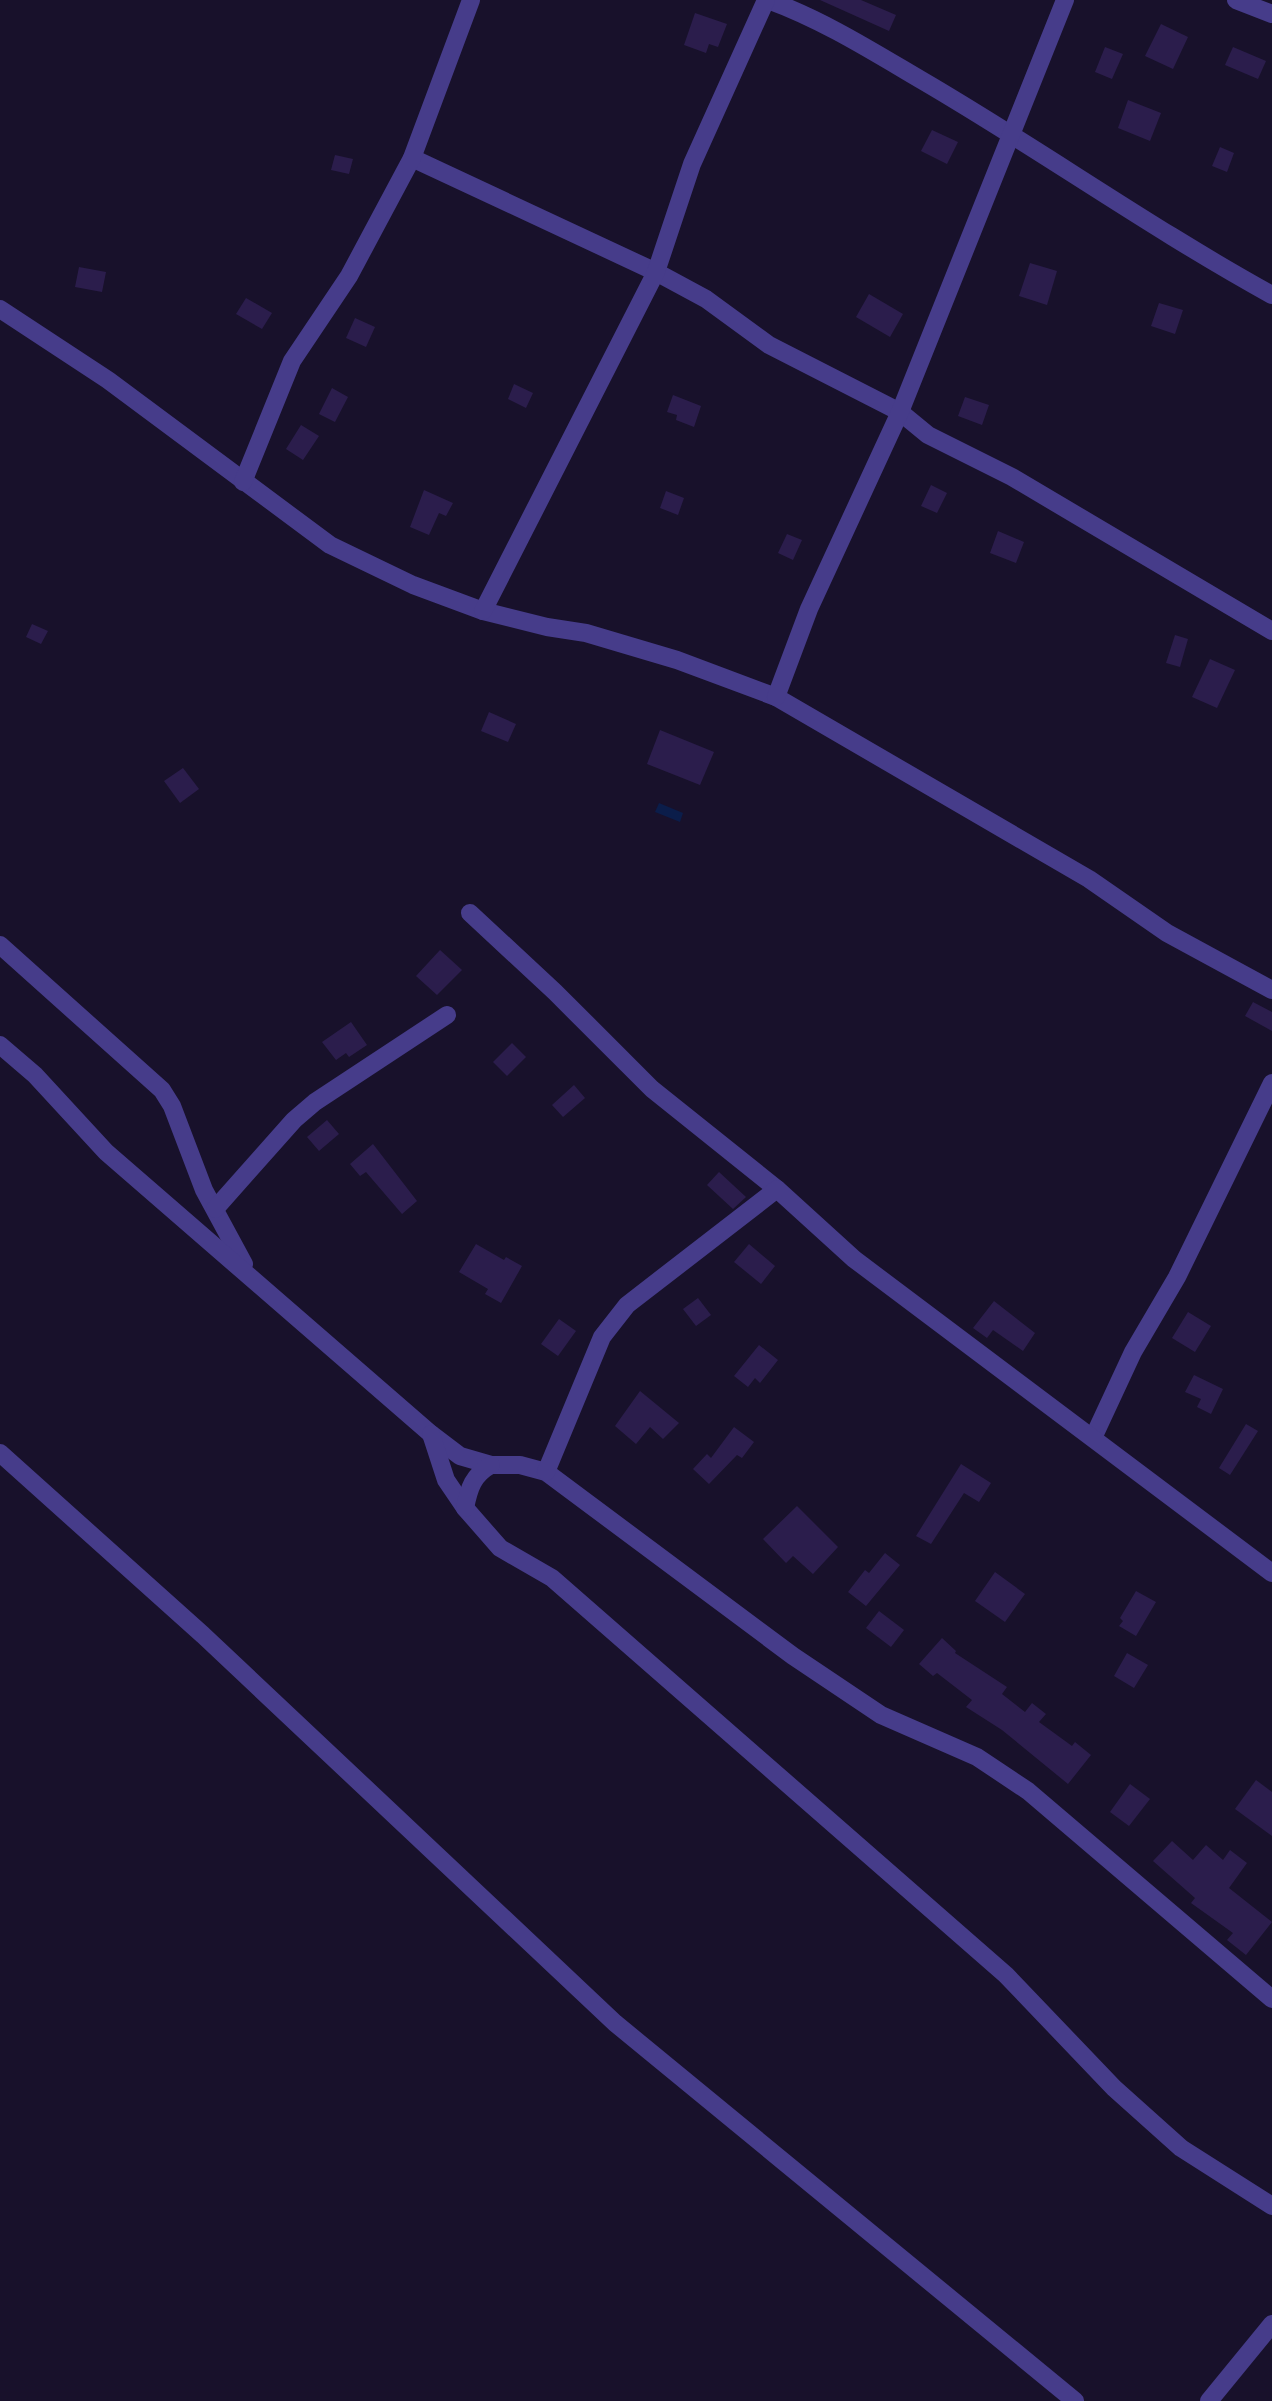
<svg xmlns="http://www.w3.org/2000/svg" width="1272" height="2401" font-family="Commissioner,sans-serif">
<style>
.water{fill:#0b1d4a}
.building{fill:#2b1d4c}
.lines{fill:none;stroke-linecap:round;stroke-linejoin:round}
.street{stroke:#463c8a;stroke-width:18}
</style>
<rect width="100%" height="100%" fill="#18112b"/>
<path class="water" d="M659 803 683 813 680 822 655 812Z"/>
<g class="building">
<path d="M820 0H861L896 15 889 31Z"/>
<path d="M695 13 727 24 718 47 709 44 706 53 684 45Z"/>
<path d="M1161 24 1188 37 1173 69 1145 56Z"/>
<path d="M1105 47 1123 54 1112 79 1095 72Z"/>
<path d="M1233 47 1266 61 1258 79 1225 65Z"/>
<path d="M1128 100 1161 113 1150 141 1118 128Z"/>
<path d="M932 130 958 142 947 164 921 151Z"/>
<path d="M1220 147 1234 153 1227 172 1212 166Z"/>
<path d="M335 155 353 159 349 174 331 170Z"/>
<path d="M1030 263 1057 271 1047 305 1019 296Z"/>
<path d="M79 267 106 272 102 292 75 287Z"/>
<path d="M869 294 903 314 890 337 856 317Z"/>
<path d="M246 298 272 313 262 329 236 314Z"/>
<path d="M1159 303 1183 310 1175 334 1151 326Z"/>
<path d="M355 318 375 327 366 347 346 338Z"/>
<path d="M514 384 533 393 526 408 508 399Z"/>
<path d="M332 388 348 397 335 422 319 414Z"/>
<path d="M673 395 701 406 694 427 676 420 677 415 667 412Z"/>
<path d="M965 397 989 405 982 425 958 416Z"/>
<path d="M301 425 319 436 303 460 286 449Z"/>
<path d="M931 485 947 493 937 513 921 506Z"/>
<path d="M424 490 453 503 446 516 439 513 429 535 410 527Z"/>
<path d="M666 491 684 498 678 515 660 508Z"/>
<path d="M998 531 1024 542 1016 563 990 553Z"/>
<path d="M787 534 802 540 793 560 778 553Z"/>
<path d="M32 624 48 631 41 644 26 637Z"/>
<path d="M1175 635 1188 639 1180 667 1166 663Z"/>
<path d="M1210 659 1235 670 1217 708 1192 697Z"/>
<path d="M489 712 516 724 508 742 481 731Z"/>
<path d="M660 730 714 752 700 785 647 764Z"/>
<path d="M183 768 199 789 180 803 164 781Z"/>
<path d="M440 950 462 970 437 995 416 976Z"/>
<path d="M1253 1002 1272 1012V1031L1245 1016Z"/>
<path d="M351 1022 367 1045 349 1057 346 1053 336 1060 322 1042Z"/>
<path d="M512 1043 526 1057 507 1076 493 1062Z"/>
<path d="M574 1085 585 1098 563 1117 552 1105Z"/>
<path d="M327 1120 339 1134 319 1151 307 1137Z"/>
<path d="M373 1144 417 1201 402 1214 366 1172 360 1176 350 1164Z"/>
<path d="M719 1172 746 1197 733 1209 707 1185Z"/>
<path d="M476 1244 504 1260 506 1257 522 1266 501 1303 485 1294 488 1289 459 1272Z"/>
<path d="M749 1244 775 1266 761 1284 734 1262Z"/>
<path d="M698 1298 711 1315 696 1326 683 1309Z"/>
<path d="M994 1301 1035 1333 1023 1351 993 1330 987 1338 973 1328Z"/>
<path d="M1188 1312 1211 1326 1195 1352 1172 1338Z"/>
<path d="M559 1319 576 1331 558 1356 541 1344Z"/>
<path d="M759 1345 778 1360 760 1383 755 1378 748 1387 734 1376Z"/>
<path d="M1194 1375 1223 1389 1211 1414 1197 1407 1201 1399 1185 1392Z"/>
<path d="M640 1391 679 1423 663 1439 650 1427 636 1444 615 1426Z"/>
<path d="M1246 1424 1258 1431 1230 1475 1219 1468Z"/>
<path d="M734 1427 754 1442 742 1458 737 1455 709 1484 693 1469 707 1454 711 1458Z"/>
<path d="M961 1464 991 1483 979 1502 964 1493 931 1544 916 1536Z"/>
<path d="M797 1506 838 1547 813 1574 793 1556 786 1563 763 1539Z"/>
<path d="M885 1553 900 1565 866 1606 848 1592 865 1570 869 1573Z"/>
<path d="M995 1572 1025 1594 1005 1622 975 1601Z"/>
<path d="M1136 1591 1156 1602 1136 1636 1119 1626 1123 1621 1120 1618Z"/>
<path d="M879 1611 904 1630 891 1647 866 1628Z"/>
<path d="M942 1638 956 1651 955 1653 1007 1687 1002 1694 1025 1712 1032 1703 1046 1714 1039 1722 1072 1746 1075 1742 1091 1755 1068 1784 1002 1730 966 1707 972 1700 937 1673 933 1676 919 1664Z"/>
<path d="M1127 1653 1148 1665 1134 1688 1114 1676Z"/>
<path d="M1256 1780 1272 1792V1836L1235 1809Z"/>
<path d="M1130 1784 1150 1799 1129 1826 1110 1812Z"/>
<path d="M1172 1841 1193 1860 1206 1845 1223 1860 1230 1850 1247 1863 1229 1888 1272 1922 1246 1955 1227 1940 1233 1933 1191 1903 1195 1898 1153 1861Z"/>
</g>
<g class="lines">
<g class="street">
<path d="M768 0C823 20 872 51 923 81 1041 150 1152 229 1272 295"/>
<path d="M1236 0 1272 14"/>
<path d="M412 158 656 272 706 299 769 345 900 412 928 435 1012 477 1272 631"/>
<path d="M0 309 108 380 330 545 413 585 483 611 547 627 586 633 677 660 776 697 1089 879 1167 933 1272 990"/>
<path d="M243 482 292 361 349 276 412 158 471 0"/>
<path d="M483 611 656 272 692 164 766 0"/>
<path d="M776 697 809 609 900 412 1065 0"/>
<path d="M470 913 555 992 652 1089 777 1189"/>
<path d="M0 945 162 1090 172 1106 204 1190 244 1264"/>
<path d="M0 1045 35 1075 106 1152 431 1434 460 1456 491 1465H520L546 1472 793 1656 881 1715 977 1757 1028 1791 1272 1999"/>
<path d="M215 1209 294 1120 315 1102 447 1015"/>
<path d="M431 1434 446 1480 465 1508 500 1548 552 1578 1006 1975 1114 2088 1181 2148 1272 2206"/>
<path d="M1093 1438 1133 1352 1177 1277 1272 1083"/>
<path d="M0 1453 203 1635 615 2023 1075 2401"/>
<path d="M546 1472 602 1337 627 1305 777 1189 854 1259 1272 1573"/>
<path d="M465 1508C469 1488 473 1475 491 1465"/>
<path d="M1209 2401 1272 2324"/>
</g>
</g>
</svg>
